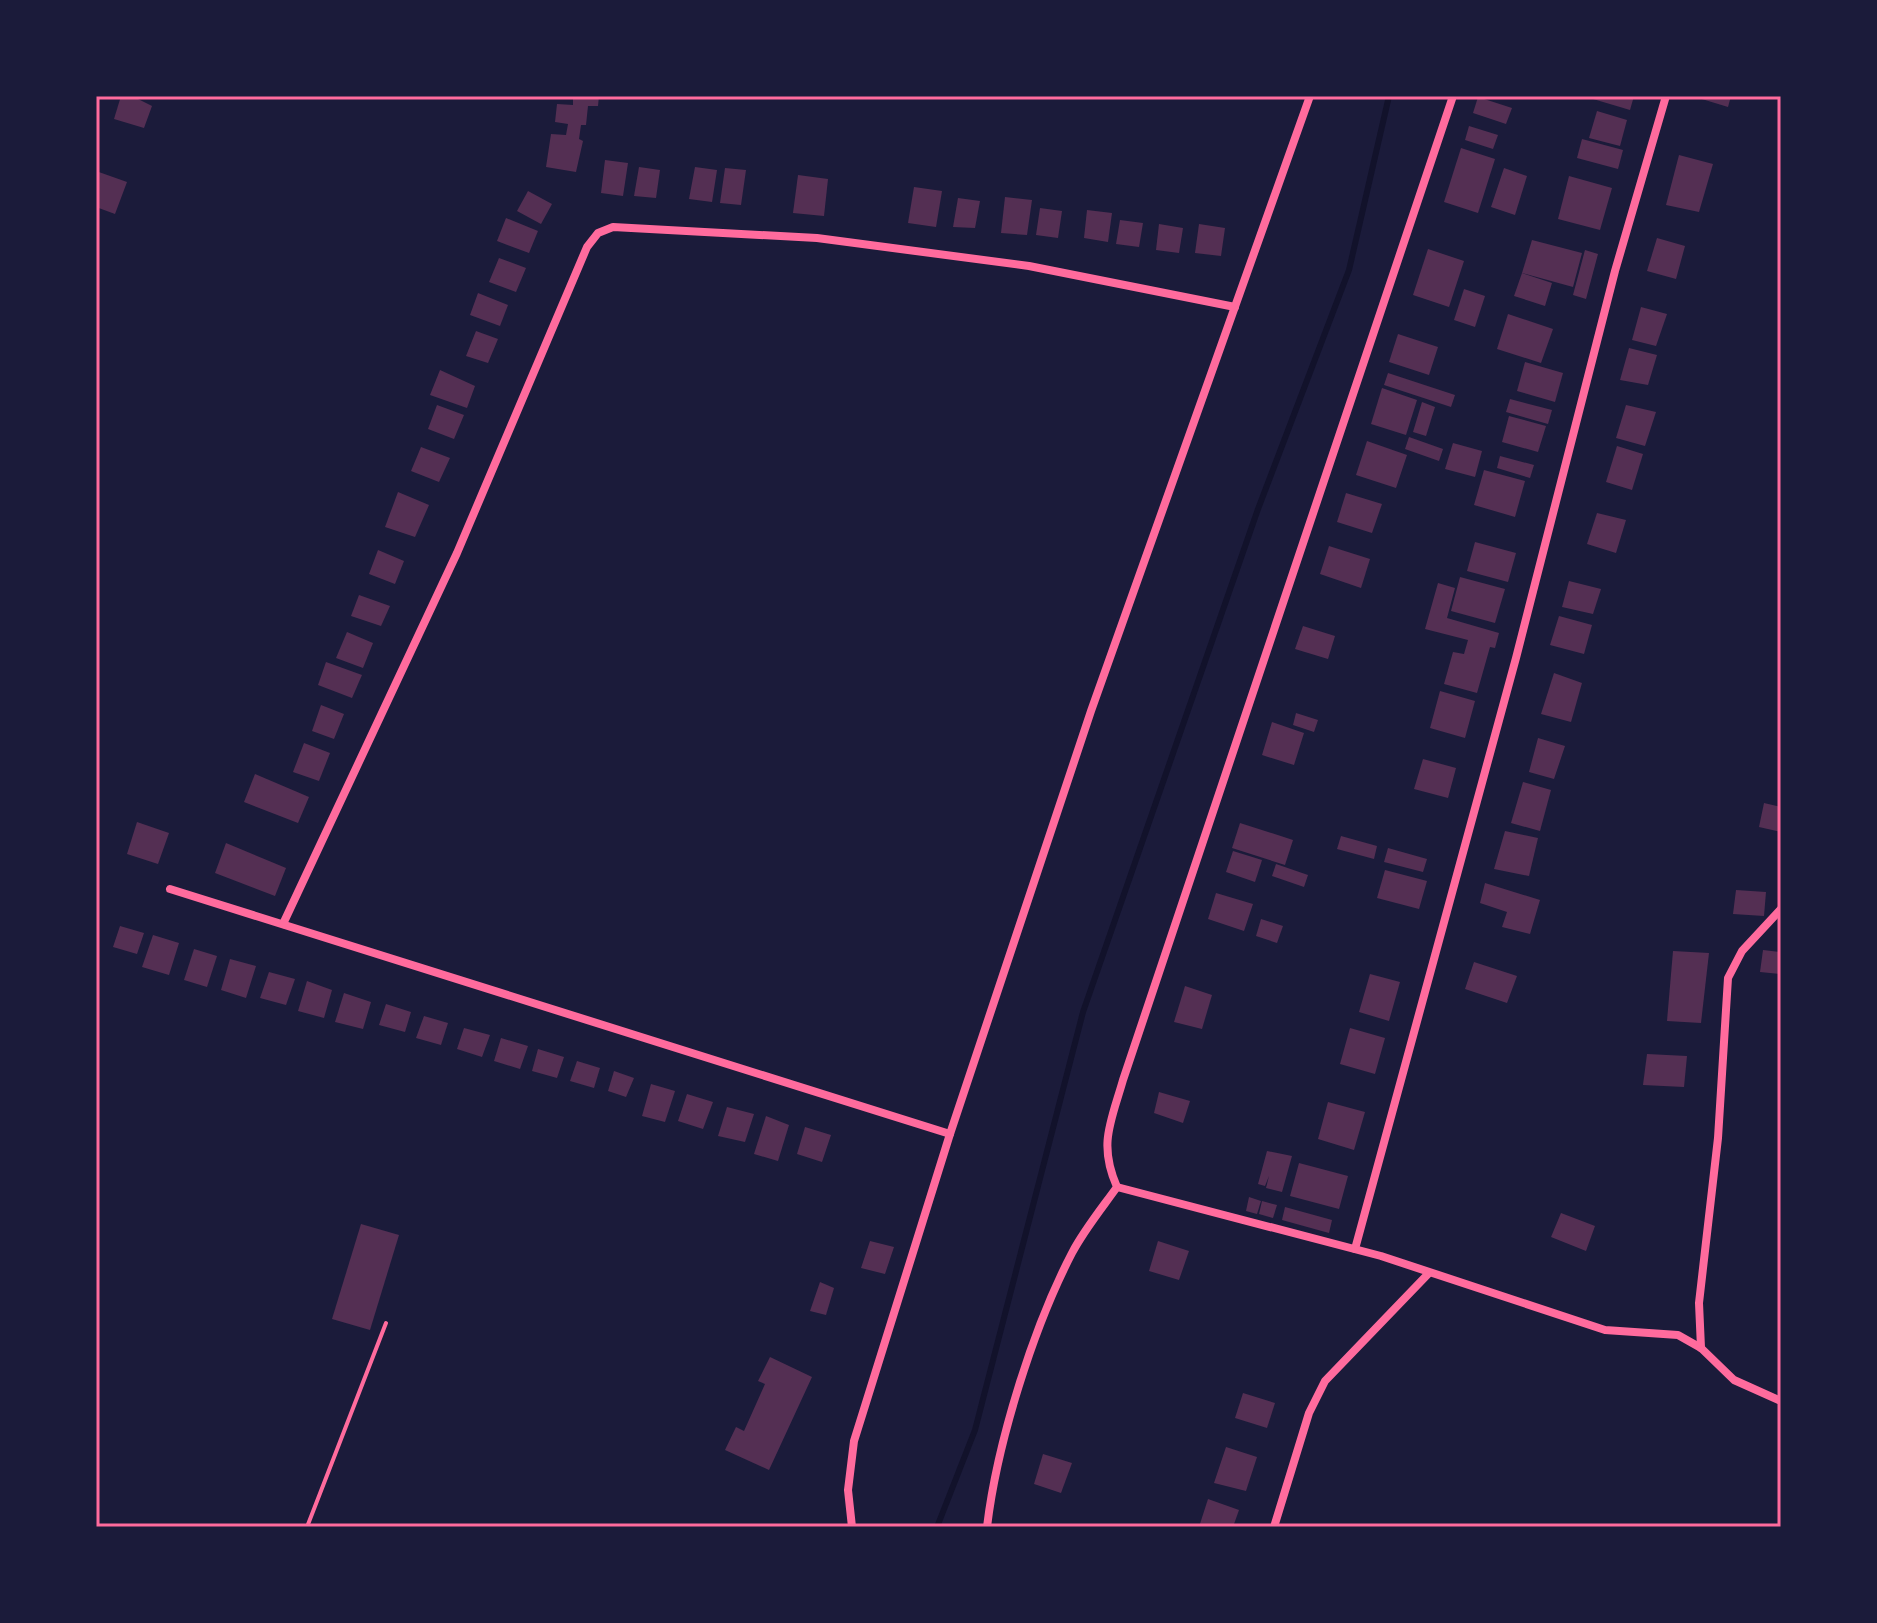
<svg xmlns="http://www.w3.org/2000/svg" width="1877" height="1623" font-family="'DM Sans',sans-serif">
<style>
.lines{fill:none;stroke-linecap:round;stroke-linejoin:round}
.stream{stroke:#12122b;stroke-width:6}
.building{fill:#542f53}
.service{stroke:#ff6b9d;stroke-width:4}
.minor{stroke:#ff6b9d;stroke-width:8}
.neatline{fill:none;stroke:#ff6b9d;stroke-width:3}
</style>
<rect width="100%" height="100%" fill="#1b1b3a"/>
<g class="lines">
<path class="stream" d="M937 1527 975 1430 1083 1012 1258 509 1349 270 1389 96"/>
</g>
<g class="building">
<path d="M121 96H132L152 106 144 128 114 119Z"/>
<path d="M573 96H599L598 106H588L586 125H581L579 139 583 141 576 172 546 167 551 134 566 135 568 124 555 122 557 104 573 105Z"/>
<path d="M1583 96H1634L1630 110Z"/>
<path d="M1692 96H1731L1728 107Z"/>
<path d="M1478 97 1512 108 1506 124 1473 113Z"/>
<path d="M1597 111 1627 120 1620 146 1589 138Z"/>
<path d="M1469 126 1498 135 1493 149 1465 140Z"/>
<path d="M1582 139 1623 150 1618 169 1577 158Z"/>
<path d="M1461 148 1495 159 1478 213 1444 202Z"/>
<path d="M1679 155 1713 164 1699 212 1666 205Z"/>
<path d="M605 160 628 163 623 196 601 193Z"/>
<path d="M639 167 660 170 656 198 634 196Z"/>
<path d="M695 167 717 170 712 202 689 199Z"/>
<path d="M725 168 746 170 741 205 720 203Z"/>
<path d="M1504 168 1527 176 1515 215 1491 207Z"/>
<path d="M96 171 127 182 115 214 96 207Z"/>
<path d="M798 175 828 179 824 216 793 213Z"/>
<path d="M1569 176 1612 188 1600 230 1558 219Z"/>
<path d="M914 187 942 191 936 227 908 223Z"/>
<path d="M528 191 552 204 541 224 517 211Z"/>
<path d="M1005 197 1032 200 1027 235 1001 233Z"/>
<path d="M958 198 980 201 975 228 953 227Z"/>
<path d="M1040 208 1062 211 1058 238 1036 235Z"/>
<path d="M1087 210 1112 213 1108 242 1084 238Z"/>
<path d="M506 218 538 231 529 253 497 241Z"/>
<path d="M1120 220 1143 223 1139 247 1116 244Z"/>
<path d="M1159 224 1183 228 1179 253 1156 250Z"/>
<path d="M1199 224 1225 228 1221 256 1195 253Z"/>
<path d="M1657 238 1685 246 1676 279 1647 271Z"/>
<path d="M1532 240 1582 253 1573 287 1522 273Z"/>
<path d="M1428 249 1464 261 1449 307 1413 295Z"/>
<path d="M1585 250 1598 254 1586 299 1573 295Z"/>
<path d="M499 258 526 268 516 292 489 282Z"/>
<path d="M1522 273 1552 283 1545 306 1514 296Z"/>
<path d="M1464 289 1485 296 1475 327 1454 320Z"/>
<path d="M478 293 508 305 500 326 470 315Z"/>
<path d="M1641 307 1667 314 1656 346 1632 340Z"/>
<path d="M1508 314 1553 329 1541 363 1497 349Z"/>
<path d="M476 331 498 339 488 363 466 356Z"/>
<path d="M1398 334 1438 347 1429 375 1389 362Z"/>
<path d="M1629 348 1657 355 1648 385 1620 380Z"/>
<path d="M1525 362 1563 373 1555 402 1517 391Z"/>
<path d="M440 370 475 386 467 408 430 395Z"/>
<path d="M1388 373 1455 395 1451 407 1384 385Z"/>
<path d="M1382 388 1417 400 1406 435 1371 424Z"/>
<path d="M1510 399 1552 410 1548 424 1506 412Z"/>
<path d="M1422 402 1435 407 1426 436 1413 432Z"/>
<path d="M437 405 464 415 454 439 428 429Z"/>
<path d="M1626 405 1656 412 1645 446 1616 438Z"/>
<path d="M1509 416 1546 426 1538 452 1502 442Z"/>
<path d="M1409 437 1443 449 1439 461 1405 449Z"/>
<path d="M1367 441 1407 455 1396 488 1356 475Z"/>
<path d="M1453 443 1482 451 1475 477 1445 469Z"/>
<path d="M1617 446 1643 454 1632 490 1606 482Z"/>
<path d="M421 447 450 458 439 482 411 471Z"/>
<path d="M1500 456 1534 465 1530 478 1497 468Z"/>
<path d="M1484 470 1525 481 1515 517 1474 505Z"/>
<path d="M398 492 429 505 415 537 385 527Z"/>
<path d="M1346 493 1382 504 1372 533 1337 522Z"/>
<path d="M1597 513 1626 520 1616 553 1587 544Z"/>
<path d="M1475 542 1516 553 1508 582 1467 571Z"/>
<path d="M1329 546 1370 559 1361 588 1320 574Z"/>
<path d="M378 550 404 561 395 584 369 574Z"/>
<path d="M1460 577 1505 589 1495 623 1451 611Z"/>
<path d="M1569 581 1601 589 1593 614 1562 607Z"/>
<path d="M1438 583 1455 588 1447 618 1499 633 1495 648 1490 647 1477 693 1444 684 1453 652 1464 654 1468 640 1425 629Z"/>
<path d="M359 595 390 606 381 626 351 616Z"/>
<path d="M1559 616 1592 625 1584 654 1550 645Z"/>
<path d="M1303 626 1335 636 1328 659 1295 649Z"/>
<path d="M347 632 373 643 363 668 336 658Z"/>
<path d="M326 662 362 675 352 698 318 685Z"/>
<path d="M1554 673 1582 683 1571 722 1541 714Z"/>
<path d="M1440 691 1475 701 1465 738 1430 728Z"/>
<path d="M321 705 344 714 334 739 312 731Z"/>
<path d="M1296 713 1318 720 1314 732 1293 725Z"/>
<path d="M1272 722 1304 733 1294 765 1262 755Z"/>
<path d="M1538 738 1565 746 1554 779 1529 772Z"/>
<path d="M304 743 330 753 319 781 293 772Z"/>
<path d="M1423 759 1456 768 1448 798 1414 789Z"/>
<path d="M255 774 309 797 298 823 244 802Z"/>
<path d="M1523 782 1551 790 1540 831 1511 823Z"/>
<path d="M1764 803 1781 807V832L1759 827Z"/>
<path d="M137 822 169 833 158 864 127 854Z"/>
<path d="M1240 823 1293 840 1285 865 1232 848Z"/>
<path d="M1505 831 1538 838 1529 876 1494 869Z"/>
<path d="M1341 836 1377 846 1374 859 1337 849Z"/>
<path d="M226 843 286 868 275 896 215 873Z"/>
<path d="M1388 848 1427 859 1423 872 1384 862Z"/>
<path d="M1233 851 1262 860 1255 882 1226 872Z"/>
<path d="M1276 864 1308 875 1304 887 1272 876Z"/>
<path d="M1385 870 1427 881 1419 909 1377 898Z"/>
<path d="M1485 883 1540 900 1530 934 1502 927 1507 912 1480 903Z"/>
<path d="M1736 890 1766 892 1764 916 1733 914Z"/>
<path d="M1216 893 1253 904 1244 931 1208 919Z"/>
<path d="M1261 919 1283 926 1277 943 1256 936Z"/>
<path d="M120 926 144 933 137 954 113 947Z"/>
<path d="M153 935 179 943 169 975 142 967Z"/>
<path d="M194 949 217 956 207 987 184 980Z"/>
<path d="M1763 950 1781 952V974L1760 972Z"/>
<path d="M1673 951 1709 953 1701 1023 1667 1021Z"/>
<path d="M230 959 256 966 246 998 221 990Z"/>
<path d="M1474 962 1517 976 1507 1003 1465 989Z"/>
<path d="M269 972 295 979 286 1005 260 998Z"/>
<path d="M1370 974 1400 982 1389 1021 1359 1012Z"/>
<path d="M307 981 332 990 324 1018 298 1011Z"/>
<path d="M1185 986 1212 995 1202 1029 1174 1022Z"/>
<path d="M344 993 371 1002 363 1029 335 1022Z"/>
<path d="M386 1004 411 1012 405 1032 379 1025Z"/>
<path d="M424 1016 448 1023 441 1045 416 1038Z"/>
<path d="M464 1028 490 1035 482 1057 457 1049Z"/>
<path d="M1350 1028 1385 1038 1375 1074 1340 1064Z"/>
<path d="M501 1038 528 1046 520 1069 494 1061Z"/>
<path d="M538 1049 564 1057 557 1078 532 1071Z"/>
<path d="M1647 1054 1687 1056 1684 1087 1643 1085Z"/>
<path d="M577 1061 600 1068 594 1088 570 1081Z"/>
<path d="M614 1071 634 1078 626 1097 608 1091Z"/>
<path d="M651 1084 675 1091 665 1122 642 1116Z"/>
<path d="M1159 1092 1190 1101 1183 1123 1154 1113Z"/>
<path d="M687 1094 713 1102 703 1129 678 1121Z"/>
<path d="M1328 1102 1365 1112 1354 1150 1318 1139Z"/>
<path d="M727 1107 754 1114 745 1142 718 1136Z"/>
<path d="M766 1116 789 1125 778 1161 754 1154Z"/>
<path d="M805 1127 831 1135 822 1162 797 1154Z"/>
<path d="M1267 1151 1292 1156 1282 1192 1266 1188 1269 1176 1265 1186 1258 1184Z"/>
<path d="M1299 1163 1348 1176 1339 1209 1290 1196Z"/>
<path d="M1249 1197 1261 1201 1257 1214 1246 1211Z"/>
<path d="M1262 1201 1277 1205 1273 1218 1259 1214Z"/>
<path d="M1285 1207 1332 1220 1329 1233 1282 1220Z"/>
<path d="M1561 1213 1595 1226 1586 1251 1551 1237Z"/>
<path d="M361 1224 399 1235 370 1330 332 1319Z"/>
<path d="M870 1241 894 1247 885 1274 861 1268Z"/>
<path d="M1158 1241 1189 1251 1179 1280 1149 1271Z"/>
<path d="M820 1282 834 1288 826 1315 810 1311Z"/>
<path d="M770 1357 812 1377 769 1470 725 1450 736 1427 744 1431 765 1384 758 1381Z"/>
<path d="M1243 1393 1275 1403 1267 1428 1235 1418Z"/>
<path d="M1226 1447 1257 1457 1246 1491 1214 1483Z"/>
<path d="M1043 1454 1072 1463 1061 1493 1034 1484Z"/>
<path d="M1208 1499 1239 1510 1233 1527H1199Z"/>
</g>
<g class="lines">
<path class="service" d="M307 1527 386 1323"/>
<g class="minor">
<path d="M170 889 950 1134"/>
<path d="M283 924 457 553 587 247 598 233 613 227 817 238 1029 266 1235 307"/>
<path d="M1117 1187 1381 1256 1605 1330 1678 1335 1701 1348 1734 1380 1781 1401"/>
<path d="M1355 1249 1516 658 1615 271 1666 96"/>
<path d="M1701 1348 1699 1303 1718 1138 1728 978 1742 951 1781 909"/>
<path d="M852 1527 848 1490 854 1441 950 1134 1091 711 1310 96"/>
<path d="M987 1527C997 1443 1033 1328 1072 1253 1084 1230 1102 1208 1117 1187 1098 1144 1111 1122 1123 1080L1453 96"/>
<path d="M1274 1527 1309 1413 1325 1381 1429 1273"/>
</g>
</g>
<rect width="1877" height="1623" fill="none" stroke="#1b1b3a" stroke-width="196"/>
<rect x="98" y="98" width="1681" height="1427" class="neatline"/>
</svg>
